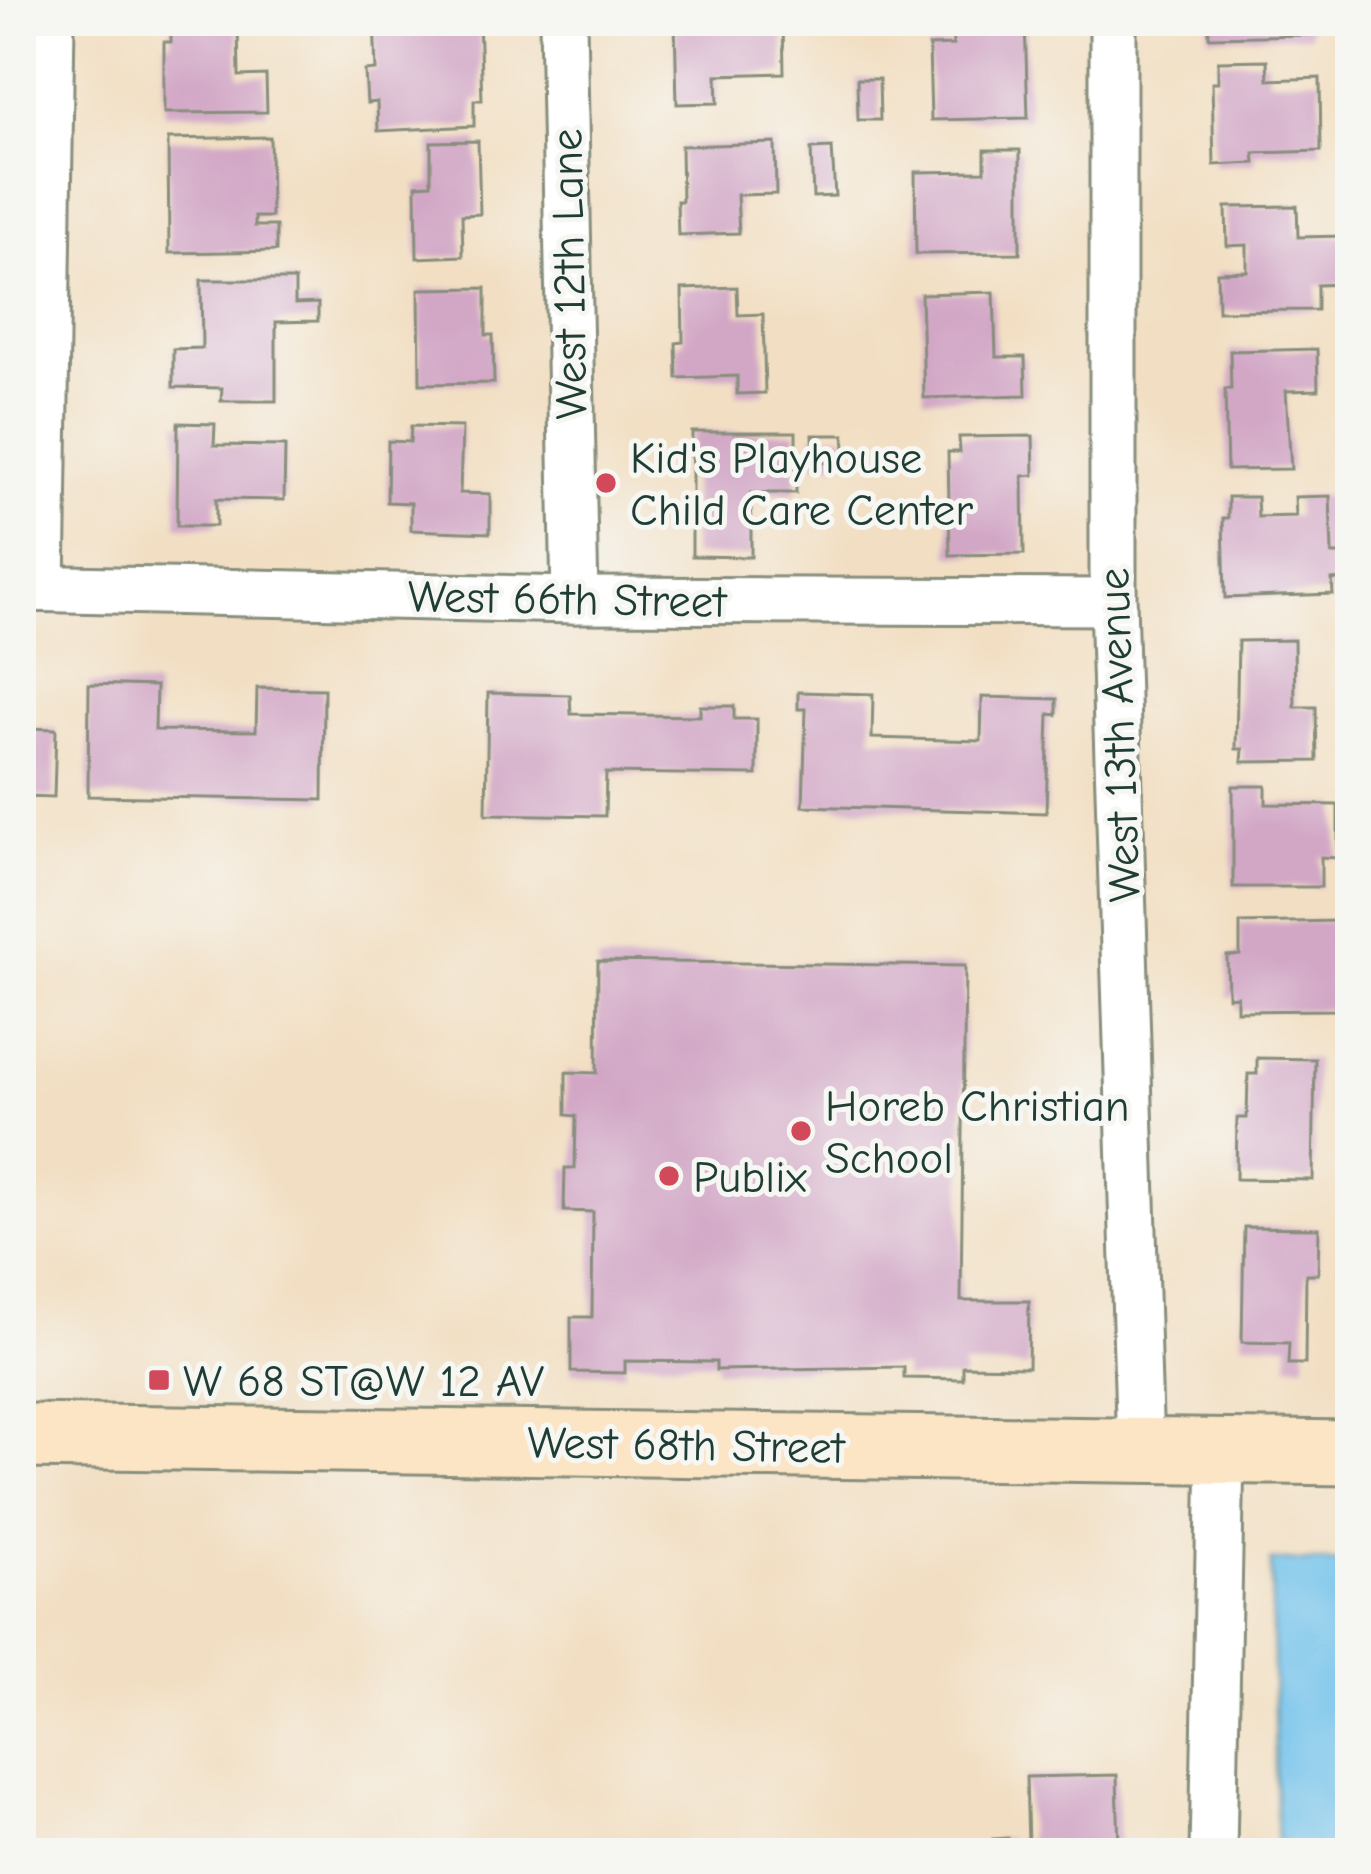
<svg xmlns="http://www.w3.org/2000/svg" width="1371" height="1874" font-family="'Comic Neue',sans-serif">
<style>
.water{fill:#6fc1eb;stroke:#477f90;stroke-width:3}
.building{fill:#d2a7c6}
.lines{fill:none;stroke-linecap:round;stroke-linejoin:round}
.minor-casing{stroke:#888e7c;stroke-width:51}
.secondary-casing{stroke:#888e7c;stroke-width:69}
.minor{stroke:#fff;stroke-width:45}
.secondary{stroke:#fce5c4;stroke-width:63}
.poi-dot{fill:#d1495b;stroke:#f6f6f2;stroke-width:4.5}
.labels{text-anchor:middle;stroke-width:10;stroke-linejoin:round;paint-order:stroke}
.street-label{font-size:45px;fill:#1f3d34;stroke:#f6f6f2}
.poi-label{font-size:45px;fill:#1f3d34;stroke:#f6f6f2;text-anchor:start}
</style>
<rect width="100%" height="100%" fill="#f6f6f2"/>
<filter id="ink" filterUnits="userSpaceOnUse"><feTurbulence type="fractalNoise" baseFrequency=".00833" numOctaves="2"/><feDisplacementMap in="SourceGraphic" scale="24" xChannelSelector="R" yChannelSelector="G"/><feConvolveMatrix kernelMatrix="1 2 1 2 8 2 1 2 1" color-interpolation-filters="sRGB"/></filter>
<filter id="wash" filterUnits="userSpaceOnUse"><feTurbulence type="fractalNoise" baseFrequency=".004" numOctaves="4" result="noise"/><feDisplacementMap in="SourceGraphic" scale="48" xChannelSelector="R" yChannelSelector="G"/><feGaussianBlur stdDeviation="2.7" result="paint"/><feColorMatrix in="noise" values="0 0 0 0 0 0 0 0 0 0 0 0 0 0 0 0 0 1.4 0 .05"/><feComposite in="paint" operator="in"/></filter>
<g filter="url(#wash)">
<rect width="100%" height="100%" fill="#f2dfc3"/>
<path class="water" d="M1271 1561 1350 1562V1853H1277Z"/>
<g id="blocks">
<g class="building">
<path d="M171 21H238L239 76 266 75 267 112 164 113V42H171Z"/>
<path d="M374 21H479L482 100H474V126L378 131 377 102 367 103 365 71 376 70Z"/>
<path d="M675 21H783L784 73 717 75 718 103 677 104Z"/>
<path d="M952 21H1025L1028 118 931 120 929 46 953 45Z"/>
<path d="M1209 21H1309V35L1209 37Z"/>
<path d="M1267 60 1268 80 1320 78 1321 151 1254 153 1255 163 1214 165 1212 82H1218V61Z"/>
<path d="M857 79H879L880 120H858Z"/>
<path d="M270 137 271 217H255V226H276V251L169 253 168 139Z"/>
<path d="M478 141 480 214 462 215 463 256 417 258 416 185 431 184V142Z"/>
<path d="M775 143 776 194 737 195 739 233 678 235 677 201H682L681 146Z"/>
<path d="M832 148 835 196 813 197 811 149Z"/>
<path d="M985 150H1020V253L916 254 915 172 985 171Z"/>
<path d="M1297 206 1298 237 1345 236 1346 284 1317 285V310L1218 311 1217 272 1247 271V245L1227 246 1226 207Z"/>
<path d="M201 280H295V304L318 303V321L276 322V401H221L222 388 173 387V349L202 348Z"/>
<path d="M737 287 738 315 763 314 765 393 737 394V376L677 378 676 343 683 342 682 289Z"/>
<path d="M486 288V335H493L494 383 420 384 419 289Z"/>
<path d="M994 292 996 357H1025L1026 395 924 398 921 294Z"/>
<path d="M1317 349 1318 390 1286 391 1291 469 1227 470 1225 389H1231L1230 351Z"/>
<path d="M178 423 215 424 214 445 285 446 284 500 216 499V526H177Z"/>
<path d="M411 426 462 427 460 493 490 494V533L411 530V503L387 502 388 441 410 442Z"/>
<path d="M692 432H796V493H751V557L692 556Z"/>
<path d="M813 435H844L846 462 814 463Z"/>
<path d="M1033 436 1034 475 1023 476 1024 554 950 555 948 452H960L959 437Z"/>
<path d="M1330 496 1332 554H1346L1347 579 1332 580 1333 594 1225 598 1223 518H1228V497H1257L1258 517 1296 516 1295 497Z"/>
<path d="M1294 640 1295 707H1316L1317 761 1242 762 1243 749H1236L1238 641Z"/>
<path d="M89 684 156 686 155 730 256 731 257 688 324 689 323 800 88 796Z"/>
<path d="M798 692 873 694 872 738 981 741 982 697 1057 699V715L1049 714 1046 813 803 806 806 709H798Z"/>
<path d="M488 693 570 695 571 714 700 716V706H734V719H757V775L606 773 605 816 486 814Z"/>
<path d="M21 728 56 729 54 797 21 796Z"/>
<path d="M1233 786H1266V804L1338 805V858L1321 857V887H1233Z"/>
<path d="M1339 867H1350V908H1340Z"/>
<path d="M1335 921 1337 1010 1237 1011V996L1228 997 1227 956 1240 955V923Z"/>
<path d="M598 961 965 966 961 1301H1029L1028 1367 963 1366V1379L904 1378V1367L716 1370V1362L625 1361V1373L571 1372V1317H592L593 1212 564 1211 565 1168H575L576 1116 566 1115V1072L597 1073Z"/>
<path d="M1257 1058 1315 1059 1313 1180 1236 1179 1237 1118H1247L1248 1074H1257Z"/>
<path d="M1244 1227 1319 1228 1318 1274H1306L1305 1364H1288L1289 1343 1242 1342Z"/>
<path d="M1117 1775 1119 1853H994L993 1839 1008 1838V1844H1028L1026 1777Z"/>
</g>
</g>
</g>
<g filter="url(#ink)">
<use href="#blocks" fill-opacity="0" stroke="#888e7c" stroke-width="3"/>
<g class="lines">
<defs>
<g id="minor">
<path d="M563 21 575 600"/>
<path d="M1113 21V602L1140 1450"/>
<path d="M21 588 575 600 1113 602"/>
<path d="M42 588 51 21"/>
<path d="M1213 1853 1221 1451"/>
</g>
<path id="secondary" d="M21 1436 1350 1453"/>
</defs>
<use href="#minor" class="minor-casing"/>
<use href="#secondary" class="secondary-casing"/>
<use href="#minor" class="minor"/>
<use href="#secondary" class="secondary"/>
</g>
</g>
<g class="poi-dot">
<circle cx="606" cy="483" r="12"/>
<circle cx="801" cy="1131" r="12"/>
<circle cx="669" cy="1176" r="12"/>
<rect x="147" y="1368" width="24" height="24" rx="6"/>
</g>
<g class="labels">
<g class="street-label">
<text transform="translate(568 274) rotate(-91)" y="16">West 12th Lane</text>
<text transform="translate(567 598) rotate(1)" y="16">West 66th Street</text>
<text transform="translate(1118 735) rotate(-92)" y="16">West 13th Avenue</text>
<text transform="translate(686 1444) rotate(1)" y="16">West 68th Street</text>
</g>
<g class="poi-label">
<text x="630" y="473">Kid's Playhouse<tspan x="630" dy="52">Child Care Center</tspan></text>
<text x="825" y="1121">Horeb Christian<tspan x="825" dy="52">School</tspan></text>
<text x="693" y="1192">Publix</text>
<text x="183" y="1396">W 68 ST@W 12 AV</text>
</g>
</g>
<rect width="1371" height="1874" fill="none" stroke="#f6f6f2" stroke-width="72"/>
</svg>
